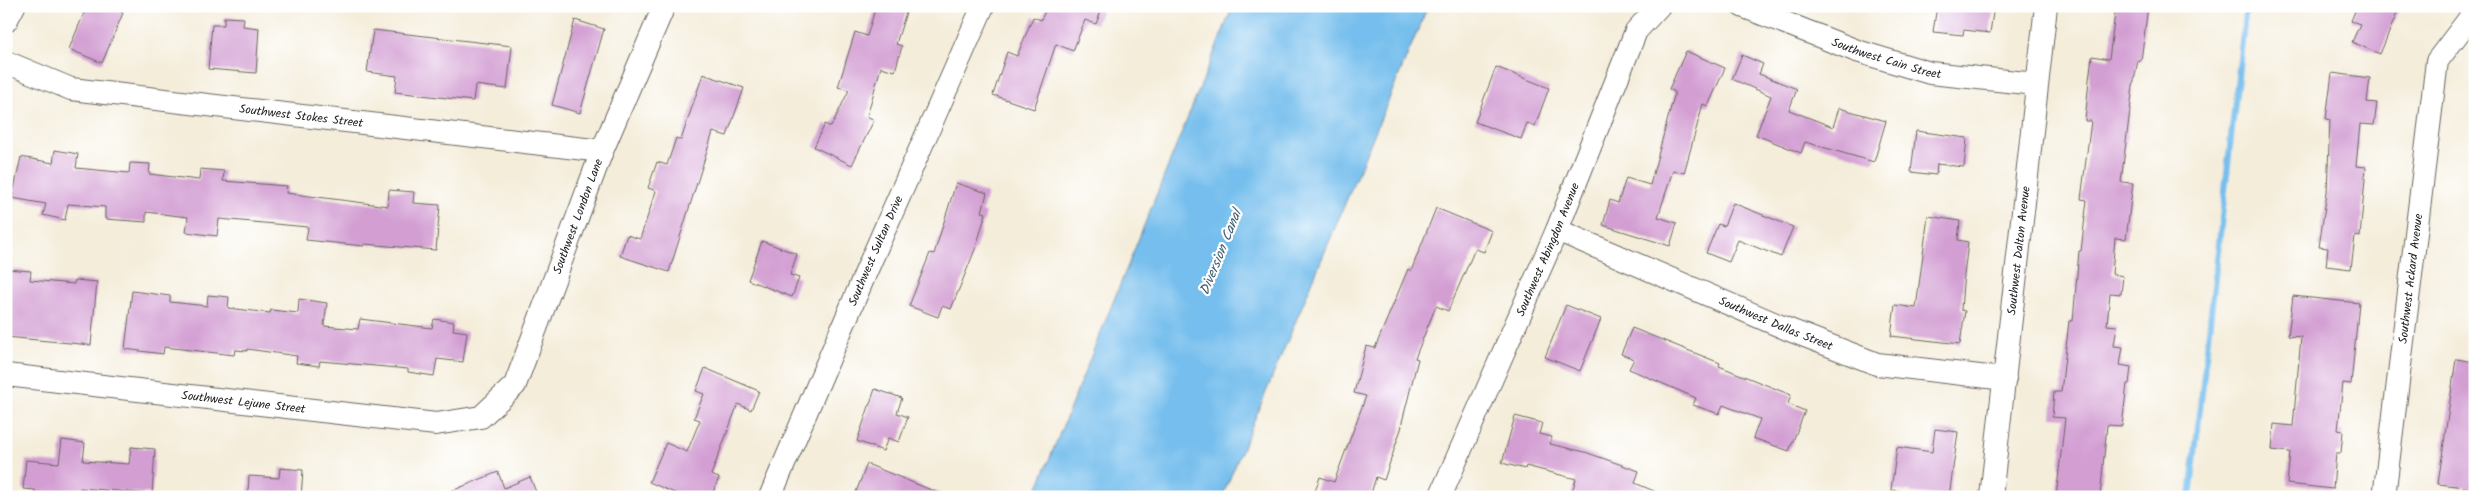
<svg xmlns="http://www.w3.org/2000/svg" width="2481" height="503" font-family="Kalam,sans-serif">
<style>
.water{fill:#74beed;stroke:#486d84}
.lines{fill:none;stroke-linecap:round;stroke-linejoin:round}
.stream{stroke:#74beed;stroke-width:6}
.building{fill:#d39fd3}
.minor-casing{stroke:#68655e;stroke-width:24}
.minor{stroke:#fff;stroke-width:22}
.labels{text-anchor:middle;stroke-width:4.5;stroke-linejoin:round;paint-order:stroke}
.street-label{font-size:12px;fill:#1c1c1c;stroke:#fff}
.water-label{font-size:14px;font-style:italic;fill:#3f5d70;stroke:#fff}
</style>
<rect width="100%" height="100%" fill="#fff"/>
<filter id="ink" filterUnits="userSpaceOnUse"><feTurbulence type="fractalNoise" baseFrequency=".02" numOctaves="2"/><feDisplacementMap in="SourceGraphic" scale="10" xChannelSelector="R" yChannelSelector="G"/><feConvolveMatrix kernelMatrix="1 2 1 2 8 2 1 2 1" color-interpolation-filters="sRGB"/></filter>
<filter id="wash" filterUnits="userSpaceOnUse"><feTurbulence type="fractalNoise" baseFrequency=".0096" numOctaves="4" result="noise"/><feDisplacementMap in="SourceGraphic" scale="20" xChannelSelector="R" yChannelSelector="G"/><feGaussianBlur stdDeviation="1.12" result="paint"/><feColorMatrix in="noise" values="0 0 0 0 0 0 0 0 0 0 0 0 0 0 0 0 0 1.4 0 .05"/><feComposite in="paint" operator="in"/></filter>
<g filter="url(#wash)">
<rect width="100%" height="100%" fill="#f4edda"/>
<path class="water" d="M1233 6H1428L1222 497H1034Z"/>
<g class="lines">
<path class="stream" d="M2190 497 2246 6"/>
</g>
<g id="blocks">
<g class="building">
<path d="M87 6H107L123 13 102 63 69 49Z"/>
<path d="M876 6H908L896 44 902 46 895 71 881 67 867 116 874 120 852 165 814 147 825 124 831 127 849 90 838 87 855 32 867 36Z"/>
<path d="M1047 6H1103L1096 24 1085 20 1073 51 1056 44 1034 109 993 95 1007 52 1017 56 1033 17 1041 20Z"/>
<path d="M1937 6H1994L1990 33 1964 30 1963 35 1933 32Z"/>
<path d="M2116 6H2148L2141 61 2138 60 2133 86 2121 182 2133 183 2126 239 2115 238 2112 274 2123 276 2121 294 2110 293 2107 325 2117 326 2114 346 2123 347 2120 365 2131 367 2129 384H2127L2122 426 2107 425 2100 497H2056L2065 418 2052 417 2054 392H2061L2069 321H2073L2079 251H2081L2087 200 2081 199 2091 121H2085L2089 80 2092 56 2109 59Z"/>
<path d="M2357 6H2400L2380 54 2352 42 2360 24 2351 21Z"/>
<path d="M224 17 244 18 243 26 259 28 256 73 208 69 212 25H224Z"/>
<path d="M575 20 604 29 580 113 552 105Z"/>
<path d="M373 30 512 46 507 89 475 85 473 101 395 92 397 76 367 72Z"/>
<path d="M1686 51 1725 68 1708 106 1703 104 1684 173 1673 170 1658 217 1677 223 1670 246 1603 225 1610 200 1618 203 1626 178 1650 185 1675 92 1669 89Z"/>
<path d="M1742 55 1763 64 1759 74 1797 89 1789 110 1833 127 1839 108 1886 121 1874 162 1805 142 1801 153 1756 135 1771 96 1732 79Z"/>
<path d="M1496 67 1549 88 1535 126 1527 123 1521 139 1475 122Z"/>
<path d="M2332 73 2370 78 2367 102 2377 103 2374 125 2360 124 2356 166 2366 167 2360 237 2355 236 2351 269 2326 266 2328 248 2319 247 2327 192 2330 120 2326 119Z"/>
<path d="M703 74 744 88 727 136 713 132 669 272 620 256 627 235 640 239 656 191 648 188 657 162 667 165 676 138 681 140Z"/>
<path d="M1916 131 1967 138 1964 167 1937 164 1936 175 1911 172Z"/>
<path d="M55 150 78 154 76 168 129 173 130 163 150 164 149 174 199 180 200 169 224 171 223 181 287 186 286 193 388 206 389 190 414 192 413 203 440 205 436 250 364 244V246L306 240 308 227 219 219 217 236 186 232 188 217 146 212V222L105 219V207L68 204 65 220 43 215 46 204 12 198 21 157 53 163Z"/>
<path d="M956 183 987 193 982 212 986 213 976 247 951 309 942 306 938 317 909 306 930 253 934 254Z"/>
<path d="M1733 203 1793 227 1781 257 1738 240 1729 262 1706 253 1718 224 1724 226Z"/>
<path d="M1436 208 1492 231 1484 252 1475 249 1448 311 1436 306 1415 358 1418 359 1401 426H1402L1384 480 1376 477 1370 497H1313L1320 477 1334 482 1366 396 1354 393 1366 346 1375 348 1408 269 1411 271Z"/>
<path d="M1928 216 1960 221 1958 240 1968 242 1963 284 1961 310 1965 311 1960 344 1891 336 1895 305 1916 308Z"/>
<path d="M762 241 797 254 790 275 799 278 792 297 748 280Z"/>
<path d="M6 269 31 271 30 280 74 284 75 280 97 282 91 345 6 337Z"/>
<path d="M132 291 170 296V302L207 306 208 295 229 297 228 308 270 313 271 310 298 313 299 299 327 303 324 326 358 329 360 319 432 328 434 319 454 322 453 330 467 332 463 362 437 359 434 376 408 372V369L320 361 319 366 296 363 297 356 247 349V351L235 350 234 355 164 347 163 354 125 349Z"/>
<path d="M2293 296 2359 303 2351 384 2343 383 2338 430 2343 431 2341 453H2336L2333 489 2287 484 2290 452 2272 450 2274 424 2293 426 2301 337 2288 336Z"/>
<path d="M1566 305 1601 319 1580 371 1545 357Z"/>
<path d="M1632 328 1720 363 1719 366 1791 395 1788 404 1805 411 1789 451 1753 438 1760 419 1723 405 1719 414 1693 405 1696 398 1629 369 1634 359 1621 354Z"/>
<path d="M2456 359 2475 362V488L2438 484Z"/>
<path d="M705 368 759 391 751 410 738 404 711 475 719 478 711 497H684L649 482 666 443 687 452 700 420 694 418 704 394 696 391Z"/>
<path d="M875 389 902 398 897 413 908 417 899 442 888 438 883 451 857 441Z"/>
<path d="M1515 416 1542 423 1539 434 1552 437 1550 444 1585 452 1639 471 1635 483 1668 497H1570L1576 479 1526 466 1525 469 1502 463Z"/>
<path d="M1935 429 1958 432 1949 497 1891 490 1897 447 1932 452Z"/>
<path d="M62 440 85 443 83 461 129 464 131 447 155 449 152 494 80 488 79 493 63 492V497H35V490L23 489 26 460 59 463Z"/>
<path d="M867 464 946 496V497H854Z"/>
<path d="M280 468 303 470 301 497H257V493L248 492 249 476 279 478Z"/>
<path d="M498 472 504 488 530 477 538 497H437Z"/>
</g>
</g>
</g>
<g filter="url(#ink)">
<use href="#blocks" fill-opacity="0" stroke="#68655e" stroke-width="1"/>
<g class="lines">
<defs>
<g id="minor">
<path id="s1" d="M1742 6 1857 51 1930 73 2036 84"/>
<path d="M6 21 14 6"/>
<path id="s2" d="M6 62 71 89 602 151"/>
<path id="s3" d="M1557 230 1787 329 1877 364 2005 379"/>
<path id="s4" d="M6 375 436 424 481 417 515 385 602 151 664 6"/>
<path id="s5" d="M770 497 869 265 983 6"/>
<path id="s6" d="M1440 497 1557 230 1636 31 1659 6"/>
<path id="s7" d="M1991 497 2046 6"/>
<path id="s8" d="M2384 497 2437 61 2469 19 2475 17"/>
</g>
</defs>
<use href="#minor" class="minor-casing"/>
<use href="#minor" class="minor"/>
</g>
</g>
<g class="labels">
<g class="street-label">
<text dy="4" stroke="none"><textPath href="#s1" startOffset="154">Southwest Cain Street</textPath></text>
<text dy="4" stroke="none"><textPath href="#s2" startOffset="302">Southwest Stokes Street</textPath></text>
<text dy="4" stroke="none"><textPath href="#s4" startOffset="705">Southwest London Lane</textPath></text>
<text dy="4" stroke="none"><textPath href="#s6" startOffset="270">Southwest Abingdon Avenue</textPath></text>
<text dy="4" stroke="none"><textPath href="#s5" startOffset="268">Southwest Sultan Drive</textPath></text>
<text dy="4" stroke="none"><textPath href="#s7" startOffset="248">Southwest Dalton Avenue</textPath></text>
<text dy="4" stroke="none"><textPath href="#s8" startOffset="220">Southwest Ackard Avenue</textPath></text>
<text dy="4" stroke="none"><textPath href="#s3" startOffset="238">Southwest Dallas Street</textPath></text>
<text dy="4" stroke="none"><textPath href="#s4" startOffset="239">Southwest Lejune Street</textPath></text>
</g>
<g class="water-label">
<text transform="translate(1220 252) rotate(-68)" y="5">Diversion Canal</text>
</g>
</g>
<rect width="2481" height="503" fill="none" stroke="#fff" stroke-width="25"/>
</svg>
